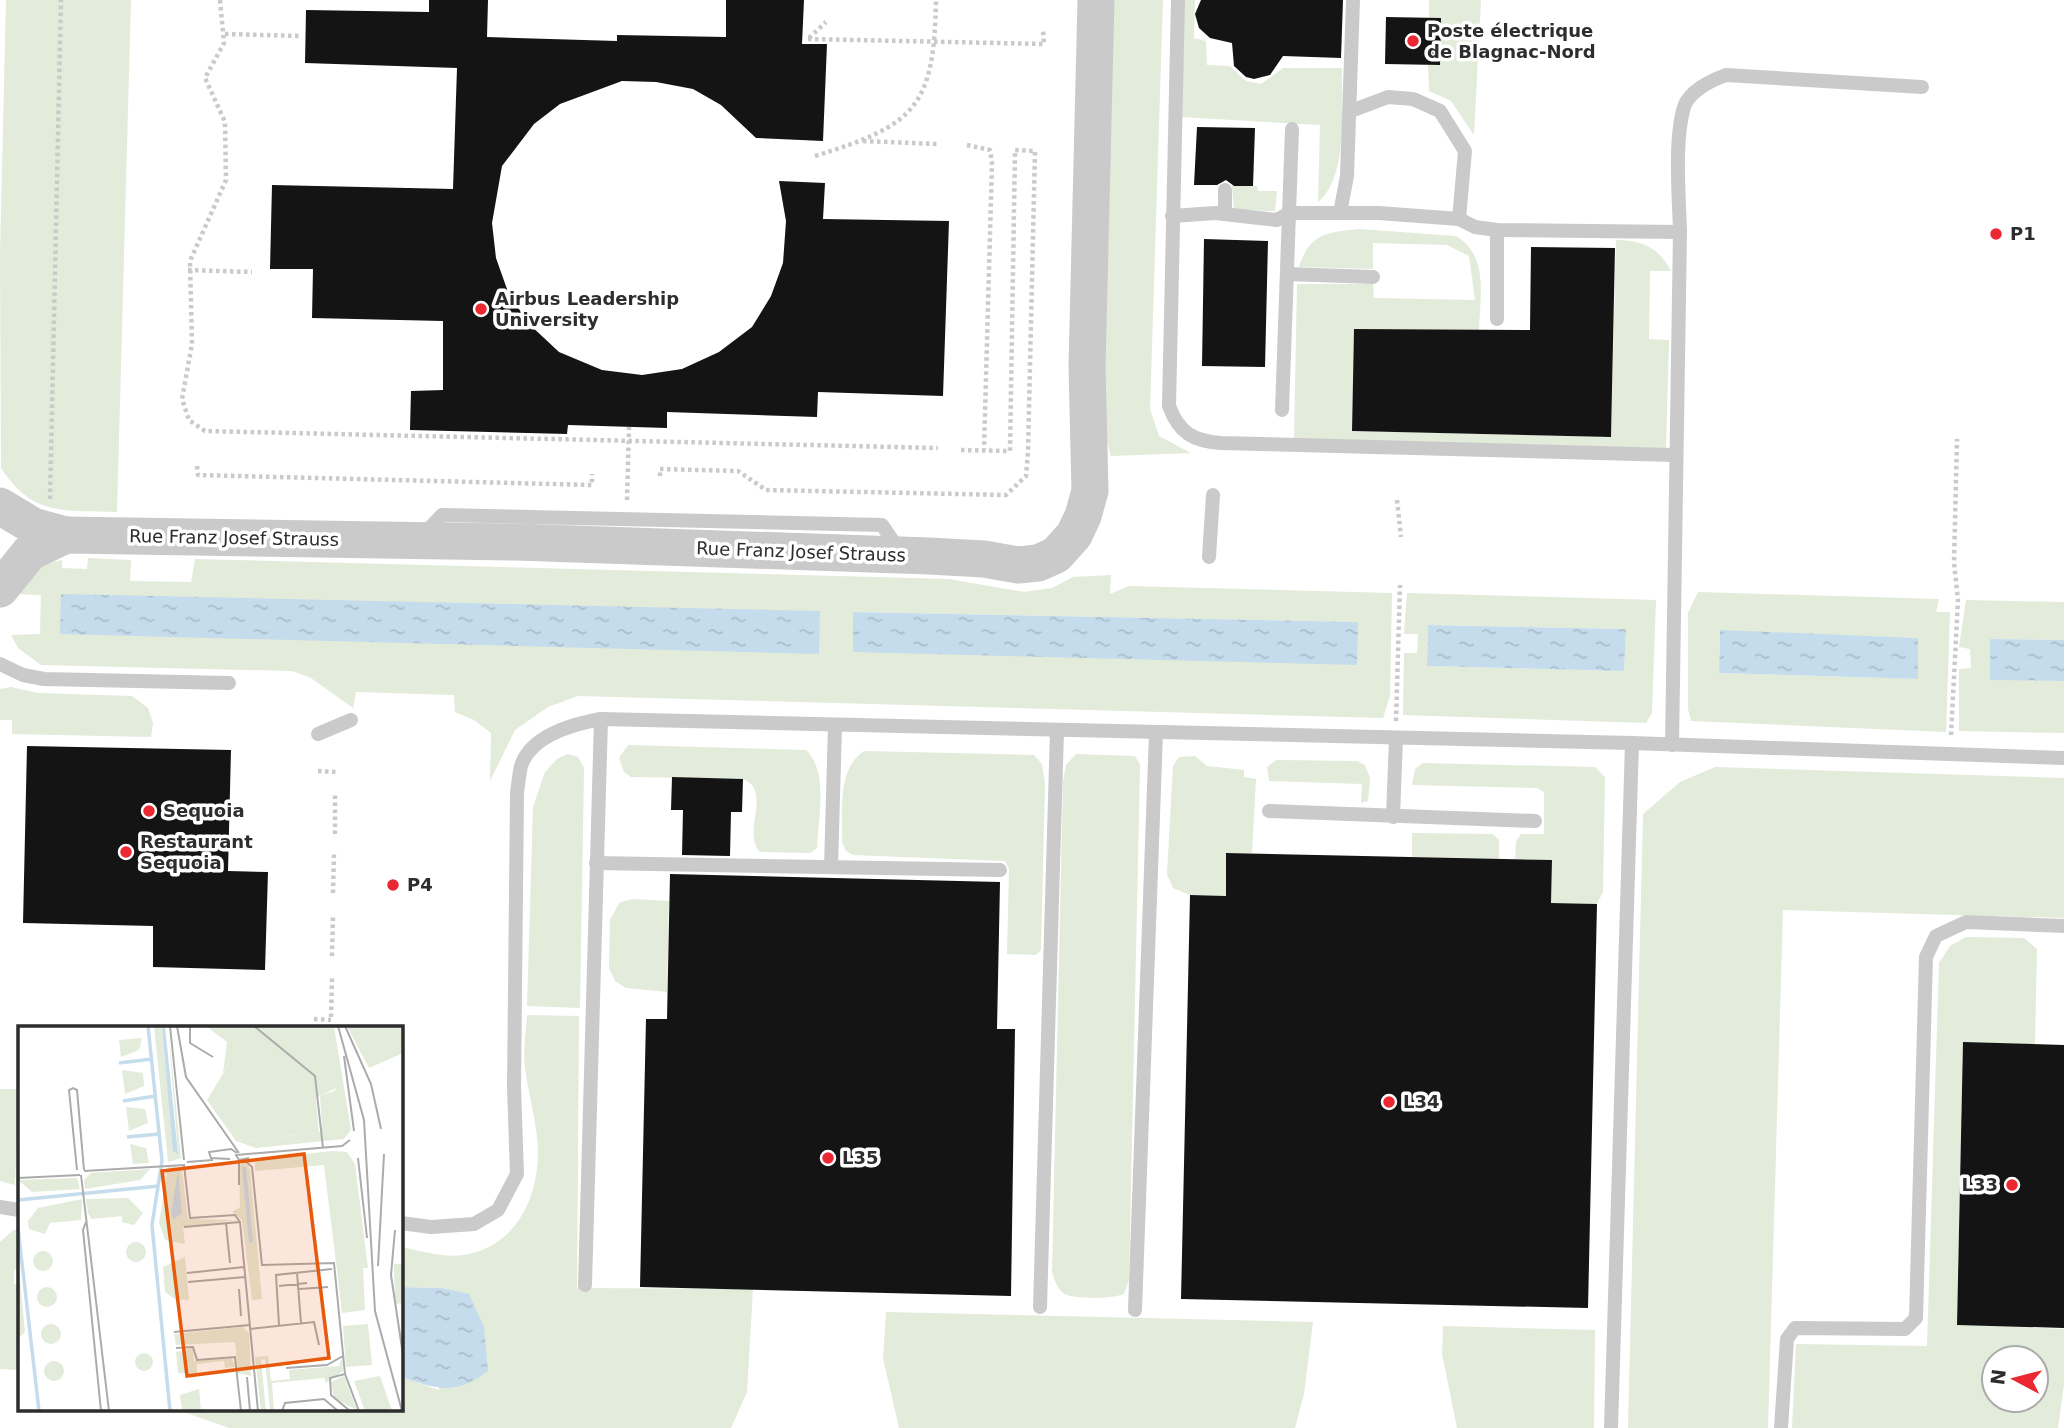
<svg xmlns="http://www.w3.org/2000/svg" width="2064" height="1428" font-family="'DejaVu Sans',sans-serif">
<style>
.grass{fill:#e3ebda;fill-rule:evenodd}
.water{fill:url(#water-ripples)}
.building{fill:#141414}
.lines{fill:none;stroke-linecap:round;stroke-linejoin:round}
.path{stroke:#cacaca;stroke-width:4.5;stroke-dasharray:3.5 3.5;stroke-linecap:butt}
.service{stroke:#cacaca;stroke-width:14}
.tertiary{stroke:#cacaca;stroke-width:37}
.poi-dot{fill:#eb2831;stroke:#fff;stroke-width:2.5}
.labels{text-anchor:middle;stroke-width:7;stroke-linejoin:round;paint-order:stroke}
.poi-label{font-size:18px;font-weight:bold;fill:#2d2d2d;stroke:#fff;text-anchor:start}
.street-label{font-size:18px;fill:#2d2d2d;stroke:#fff}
.inset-river{fill:none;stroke:#c5dcec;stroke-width:3.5}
.inset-road{fill:none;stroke:#ababab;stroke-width:2}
.view{fill:#e8590c;fill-opacity:0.15;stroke:#e8590c;stroke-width:3.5}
.inset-edge{fill:none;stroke:#2d2d2d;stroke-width:3.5}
</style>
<defs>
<pattern id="water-ripples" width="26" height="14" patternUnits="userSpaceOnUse" patternTransform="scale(1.75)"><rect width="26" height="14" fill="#c5dcec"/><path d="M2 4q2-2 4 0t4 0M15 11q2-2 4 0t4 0" fill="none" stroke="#aabdcb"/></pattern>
</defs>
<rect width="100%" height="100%" fill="#fff"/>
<g class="grass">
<path d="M6 0H131L117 512C64 510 33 517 1 468L0 253Z"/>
<path d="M1114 0H1163L1150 409 1159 436 1191 453 1111 456 1107 442 1103 375Z"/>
<path d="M1182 0H1195L1194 38 1206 41 1207 65 1230 66 1246 81 1261 84 1283 68H1342C1341 106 1349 177 1318 202L1320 125 1180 117Z"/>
<path d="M1429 0H1481L1474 135 1451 101 1429 91 1428 65H1440L1441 19 1429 18Z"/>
<path d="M1232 186H1257L1258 191H1277L1275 211 1234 210Z"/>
<path d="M1359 229 1456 236C1489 256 1480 296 1479 330L1354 329 1352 431 1611 437 1616 240C1641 240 1659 247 1671 271H1650L1649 339 1669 340 1666 448 1294 439 1297 284H1373L1374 298 1475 300 1469 256 1447 245 1373 243V269L1299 267C1309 234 1327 232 1359 229Z"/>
<path d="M88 558 131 560 130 581 191 582 195 559 949 579 1024 592 1052 588 1073 577 1111 575 1110 594 1129 586 1392 593 1390 696 1383 718 578 696 548 707 515 730 490 781 491 733 474 720 455 712 454 695 356 692 353 708 311 678 292 671 41 665 18 648 11 635 40 634 41 595 15 594 44 564 62 560V568L87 569ZM853 612 1357 622V665Z"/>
<path d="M1698 592 1939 599 1936 612H1950L1946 732 1691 721 1688 709V613ZM1720 631 1918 638V679L1719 673Z"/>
<path d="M1407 593 1656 600 1652 713 1646 723 1403 715 1404 653H1417L1418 634H1404ZM1428 625 1626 629 1624 671 1427 666Z"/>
<path d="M1966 600 2064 602V640L1990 639V679L2064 681V733L1959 731V669L1971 668 1970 649 1959 647Z"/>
<path d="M11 687 38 693 132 696 148 708 153 723 151 737 12 734V720H0V689Z"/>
<path d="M628 745 806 750C829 772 818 818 817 848L810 853 760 852C741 832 773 791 743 779L631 777 624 772 619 758Z"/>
<path d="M864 751 1034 755 1042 764 1045 784 1041 950 1036 955 1007 954 1009 869 1005 861 853 855 846 851 842 842C843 812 836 770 864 751Z"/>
<path d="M567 754 578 757 584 768 580 1008 527 1006 533 807 545 772 557 759Z"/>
<path d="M1076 754 1135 756 1140 765 1129 1280 1124 1294C1110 1299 1081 1299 1067 1295 1057 1291 1055 1280 1052 1272L1063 781 1066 765Z"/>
<path d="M1195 756 1207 766 1244 770V777L1256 779 1252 853H1227L1226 896 1190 895 1173 888 1167 874 1173 766 1179 757Z"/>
<path d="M1276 760 1357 761 1365 765 1370 778 1368 801 1361 803 1362 784 1269 781 1267 767Z"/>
<path d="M1423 763 1595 767 1605 777 1603 892 1597 904 1551 903 1552 860 1515 859 1516 841 1521 834H1544V792L1537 788 1412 785 1415 769Z"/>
<path d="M1715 767 2064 778V918L1783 910 1768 1428H1628L1643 814 1680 782Z"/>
<path d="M1412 833 1493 834 1499 840V859L1412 857Z"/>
<path d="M634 899 669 901 667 992 626 988 615 981 609 968 610 920 620 902Z"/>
<path d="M1966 937 2024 938 2037 949 2035 1044 1963 1043 1957 1324 2064 1329V1385L2058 1428H1792L1796 1344 1927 1346 1939 963 1950 946ZM1994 1358H2036V1400H1994Z"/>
<path d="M527 1015 579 1016 577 1288 753 1289 747 1392 731 1428H229L175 1409H401V1377L439 1390 441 1288 401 1287V1247C421 1251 444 1258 464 1255 521 1246 543 1187 537 1136 534 1113 528 1091 525 1068 523 1051 526 1032 527 1015Z"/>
<path d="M0 1089H19L15 1185 0 1181Z"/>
<path d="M13 1230H19V1269L14 1270V1284L19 1286V1370L0 1369V1242Z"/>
<path d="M886 1312 1313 1322 1304 1394 1295 1428H899L883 1358Z"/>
<path d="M1443 1326 1595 1330 1594 1428H1457L1442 1354Z"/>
</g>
<g class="water">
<path d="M61 594 820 611 819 654 60 634Z"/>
<path d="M853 612 1358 622 1357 665 853 652Z"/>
<path d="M1428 625 1626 629 1624 671 1427 666Z"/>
<path d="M1720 630 1918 638V679L1719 673Z"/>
<path d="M1990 639 2064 640V681L1990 680Z"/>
<path d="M401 1287 441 1288 469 1294 484 1327 488 1371C456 1396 436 1389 401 1377Z"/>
</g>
<g class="building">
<path d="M429 0H488L487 37 617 41V35L726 37V0H804L802 44H827L823 141 756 138 721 105 693 89 656 82 622 81 560 104 534 124 502 166 492 223 496 258 508 292 528 323 559 352 602 370 642 375 682 369 719 352 752 327 771 296 783 263 786 221 779 181 825 183 823 219 949 221 943 396 818 392 817 417 667 412V428L568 425 567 434 410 430 411 391 443 390V321L312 318 313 269H270L272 185 453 189 457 68 305 63 306 10 429 12Z"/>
<path d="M1201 0H1343L1341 58 1283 56 1270 75 1254 79 1246 77 1234 66 1232 43 1210 38 1199 28 1195 14Z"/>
<path d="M1386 17 1441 18 1440 65 1385 64Z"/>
<path d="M1197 127 1255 128 1253 186H1234L1226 180 1217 185H1194Z"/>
<path d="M1204 239 1268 241 1265 367 1202 366Z"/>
<path d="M1531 247 1615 248 1611 437 1352 431 1354 329 1530 330Z"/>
<path d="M27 746 231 750 228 871 268 872 265 970 153 967V926L23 923Z"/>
<path d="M672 777 743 779 742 812H731L730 856 682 855 683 810H671Z"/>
<path d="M1226 853 1552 860 1551 903 1597 904 1588 1308 1181 1299 1190 895 1226 896Z"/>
<path d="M670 874 1000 882 997 1029H1015L1011 1296 640 1287 646 1019H667Z"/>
<path d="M1963 1042 2064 1045V1328L1957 1325Z"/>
</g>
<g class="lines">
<g class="path">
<path d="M220 0 224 43 205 78 225 122 226 180 190 261 192 344 182 399 189 420 205 431 938 448"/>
<path d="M225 34 302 36"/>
<path d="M809 38 826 22"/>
<path d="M808 39 1044 44 1043 29"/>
<path d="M863 141 937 144"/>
<path d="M967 145 990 150 992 163 984 449"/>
<path d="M815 156C916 125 934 107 936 0"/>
<path d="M188 270 252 272"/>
<path d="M961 450 1007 451"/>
<path d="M197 466 198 475 592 485V474"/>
<path d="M660 476V469L738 471 766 490 1006 495 1026 476 1028 452 1035 151 1015 150 1010 451"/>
<path d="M50 499 61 0"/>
<path d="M627 500 629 427"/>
<path d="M1397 500 1401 537"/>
<path d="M1396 721 1400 585"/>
<path d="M1951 735 1958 600 1954 563 1957 439"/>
<path d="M318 771 336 772"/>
<path d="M335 834V792"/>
<path d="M333 893 334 854"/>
<path d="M332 956 333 916"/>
<path d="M331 1017 332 978"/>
<path d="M314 1019 331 1020"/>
</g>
<g class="service">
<path d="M1178 0 1169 406C1179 433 1193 441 1221 443L1674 455"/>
<path d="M1351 111 1388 97 1413 99 1440 111 1465 151 1459 219"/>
<path d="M1340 213 1347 176 1353 0"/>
<path d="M1225 214V190"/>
<path d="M1172 216 1215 213 1277 220 1289 213H1379L1459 219 1475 227 1497 230 1680 232"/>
<path d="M1287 274 1373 277"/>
<path d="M1497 319V230"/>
<path d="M1282 410 1292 129"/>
<path d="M423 535 442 515 882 525 899 550"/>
<path d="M1209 557 1213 495"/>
<path d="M0 664 23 675 44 679 229 683"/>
<path d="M318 734 351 720"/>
<path d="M1672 745 1680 232C1679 196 1674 140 1684 107 1689 91 1712 80 1726 75L1922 87"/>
<path d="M1269 811 1535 821"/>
<path d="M1393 817 1396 738"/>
<path d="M596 863 1000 870"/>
<path d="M831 867 835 726"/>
<path d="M0 1207 19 1210"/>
<path d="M401 1223 431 1227 474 1224 498 1210 517 1174 514 1087 517 794C518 785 519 775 521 766 531 735 573 724 601 719L1632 743 2064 758"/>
<path d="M585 1285 601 719"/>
<path d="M1040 1307 1057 731"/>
<path d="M1135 1310 1156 733"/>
<path d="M1611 1428 1632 743"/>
<path d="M1781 1428 1787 1339 1795 1328 1905 1329 1916 1318 1926 957 1936 936 1966 922 2064 926"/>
</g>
<g class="tertiary">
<path d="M0 506 33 526 66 535"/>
<path d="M0 589 30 552 66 535 516 542 929 556 984 559 1018 565 1038 563 1056 555 1074 535 1083 516 1090 491 1087 366 1096 0"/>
</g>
</g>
<g class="poi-dot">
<circle cx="1413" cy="41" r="7"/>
<circle cx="1996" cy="234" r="7"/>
<circle cx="481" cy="309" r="7"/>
<circle cx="149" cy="811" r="7"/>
<circle cx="126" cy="852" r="7"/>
<circle cx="393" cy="885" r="7"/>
<circle cx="1389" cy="1102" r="7"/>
<circle cx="828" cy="1158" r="7"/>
<circle cx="2012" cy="1185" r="7"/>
</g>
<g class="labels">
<g class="poi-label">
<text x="1427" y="37">Poste électrique<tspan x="1427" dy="21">de Blagnac-Nord</tspan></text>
<text x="2010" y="240">P1</text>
<text x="495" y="305">Airbus Leadership<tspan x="495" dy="21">University</tspan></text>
<text x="163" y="817">Sequoia</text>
<text x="140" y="848">Restaurant<tspan x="140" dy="21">Sequoia</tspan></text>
<text x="407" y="891">P4</text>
<text x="1403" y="1108">L34</text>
<text x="842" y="1164">L35</text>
<text x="1998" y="1191" text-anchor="end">L33</text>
</g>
<g class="street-label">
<text transform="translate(234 538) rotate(1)" y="6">Rue Franz Josef Strauss</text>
<text transform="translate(801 552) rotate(2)" y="6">Rue Franz Josef Strauss</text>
</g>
</g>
<g transform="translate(18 1026)">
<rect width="385" height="385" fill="#fff"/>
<path d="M136 0H144L156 125 160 127 150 0 163 132 154 135 150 136ZM188 0H316L333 104 326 113 238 122 218 115 301 107 318 62 298 72 241 29 212 36 205 47 209 16ZM124 12 121 24 103 31 101 14ZM104 44 125 47 126 60 107 68ZM108 81 127 83 130 97 111 105ZM112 118 128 122 131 137 115 138ZM315 125 329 126 337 138 350 242 319 244 306 139 237 145V137L242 133ZM227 136 232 143 244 273 234 274 224 194 214 186 222 181 221 140ZM154 139 164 144 170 193 218 194 165 201 167 218 147 214 141 197 150 140ZM132 143 122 154 67 163 66 154 73 147ZM59 152 62 163 14 166 0 154ZM110 172 125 187 116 199 104 196V190L73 193 70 187 68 173ZM64 173 63 194 32 197 27 208 11 203 10 195 20 182ZM108 226a10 10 0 1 1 20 0a10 10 0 1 1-20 0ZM15 235a10 10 0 1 1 20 0a10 10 0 1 1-20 0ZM167 231 171 274 157 273 147 266 145 241ZM0 233 7 306 0 313ZM19 271a10 10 0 1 1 20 0a10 10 0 1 1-20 0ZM23 308a10 10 0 1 1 20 0a10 10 0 1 1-20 0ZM225 301 231 307 233 350 220 347 217 316 158 319 156 308ZM175 322 176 335 214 332 217 341 207 342 206 335 179 338V349L160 347 158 326ZM117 336a9 9 0 1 1 18 0a9 9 0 1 1-18 0ZM246 330H250L253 355 272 353 271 344 321 340 324 332 325 345 308 357 306 352 254 357 256 385H252L247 333 243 334 248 385H243L237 331ZM26 345a10 10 0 1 1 20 0a10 10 0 1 1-20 0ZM326 350 339 384 316 372 313 356ZM181 363 183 385 164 383 162 369Z" fill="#e3ebda"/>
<path d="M214 15 241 29 254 17 296 50 301 107 218 115 189 74 212 36ZM324 62 328 98 304 101 302 70ZM333 141 336 173 320 174 316 144ZM338 185 343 229 326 230 322 188ZM345 242 347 284 324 287 319 244ZM350 298 354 339 328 341 325 300ZM362 350 374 385H347L336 355Z" fill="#e3ebda"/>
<path d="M329 0H385V27L351 42ZM376 238H385V277L377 278Z" fill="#e3ebda"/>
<path d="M144 0H147L160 128 155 125ZM224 141H228L235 216 231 217ZM160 145 164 187 156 193 153 188Z" fill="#c5dcec"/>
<path class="inset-river" d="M130 0 144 135 134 199 152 385M101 37 134 33M105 75 138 70M109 111 141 108M0 174 141 160M0 202 21 385"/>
<path class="inset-road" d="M152 0 166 134M159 0 168 51 221 127M172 0V17L195 31M236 0 297 50 305 122M320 0 346 94 357 285 384 385M327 0 353 58 363 103M326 30 336 105M231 132 221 134 218 129 324 120 332 114M340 132 349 212M212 133 193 132 191 126 213 123 219 127M221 134V159M226 134 234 141 244 239 316 237 327 348 341 385M169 136 195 134M166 139 172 192 217 189 222 196 240 385M59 144 51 64 55 62 59 64 66 144M66 145 167 139M63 149 91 385M0 152 62 149M68 196 65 204 83 385M208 197 212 237M166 201 222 196M377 204 373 249 385 329M360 240 366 128M169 247 226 241M279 247 283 297M170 256 227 251M261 260 289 257M221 263 223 290M281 263 310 261M261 299 258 249 314 243M232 303 296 296 301 319M156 306 232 299M158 322 175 321 179 334 217 331 223 385M268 342 309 339 325 330M327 348 312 352 313 369 332 385M229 351 232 385M264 385 267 377 306 373 320 385"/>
<path class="view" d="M286 128 311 332 169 350 144 145Z"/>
<rect width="385" height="385" class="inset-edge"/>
</g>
<g transform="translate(2015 1379) rotate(277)"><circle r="33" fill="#ffffff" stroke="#ababab" stroke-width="2"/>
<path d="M0-5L12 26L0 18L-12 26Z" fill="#eb2831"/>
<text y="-10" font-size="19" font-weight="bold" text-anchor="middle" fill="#2d2d2d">N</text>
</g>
</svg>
